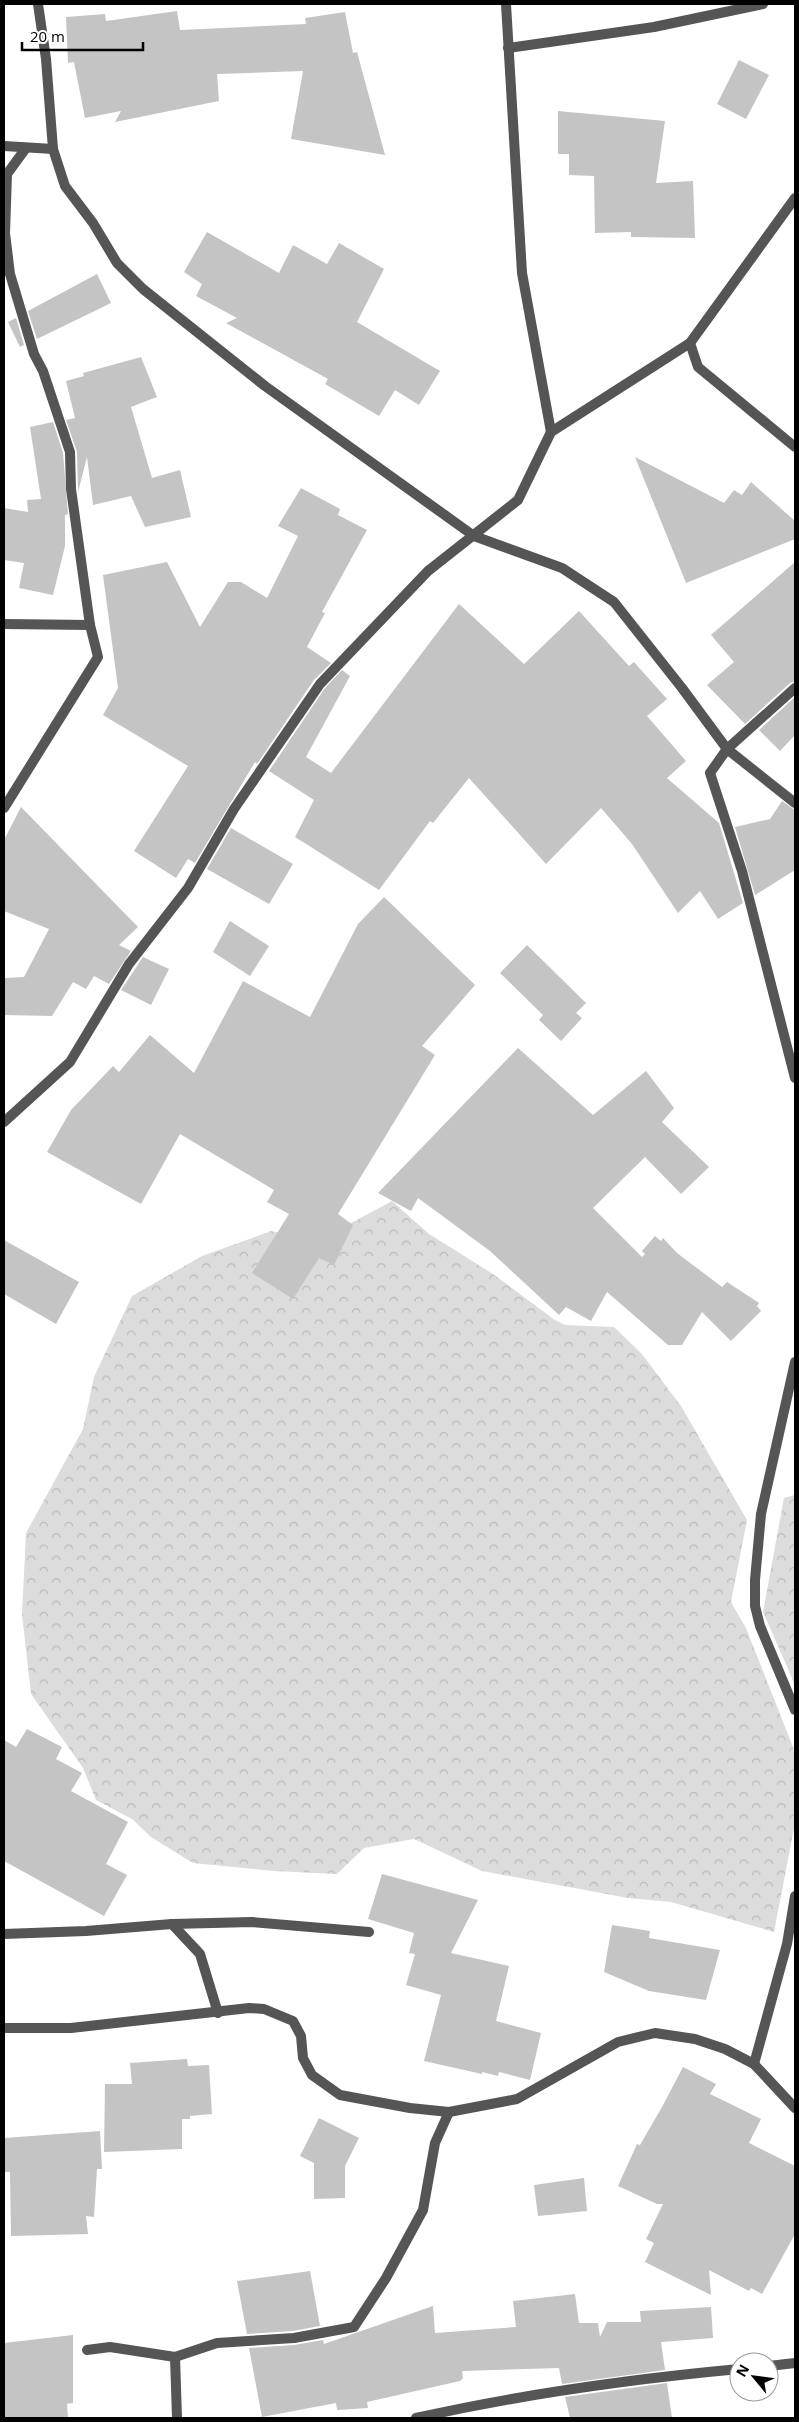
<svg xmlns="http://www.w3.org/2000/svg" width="799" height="2422" font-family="'Open Sans',sans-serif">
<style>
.forest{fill:url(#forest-crowns)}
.building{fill:#c4c4c4}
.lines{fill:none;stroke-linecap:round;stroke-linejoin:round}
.street{stroke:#555;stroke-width:10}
</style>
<defs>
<pattern id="forest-crowns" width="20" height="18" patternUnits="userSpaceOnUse" patternTransform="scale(1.25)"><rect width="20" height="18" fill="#dcdcdc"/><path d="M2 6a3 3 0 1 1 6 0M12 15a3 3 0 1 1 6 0" fill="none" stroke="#bbb"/></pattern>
</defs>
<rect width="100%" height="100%" fill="#fff"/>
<g class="forest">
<path d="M392 1201 429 1234 493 1274 555 1320 565 1325 614 1327 642 1354 681 1406 747 1520 731 1602 746 1628 795 1752V1823L774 1932 671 1902 628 1898 482 1871 414 1839 364 1848 337 1874 274 1871 193 1863 151 1837 132 1819 96 1800 83 1768 31 1694 22 1614 26 1533 83 1429 94 1377 132 1296 202 1256 271 1231 318 1241Z"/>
<path d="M795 1495V1685L763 1612 784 1498Z"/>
</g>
<g class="building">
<path d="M177 11 180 30 306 24 305 18 345 12 353 53 357 52 385 155 291 139 303 71 217 74 219 101 115 122 121 111 85 118 74 62 68 63 66 17 105 14 106 21Z"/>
<path d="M739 60 769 75 746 119 717 104Z"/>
<path d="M558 111 665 121 656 183 693 181 695 238 631 237V232L595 233 594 176 569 175V154H558Z"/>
<path d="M207 232 279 273 293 245 327 264 339 243 384 269 357 322 440 371 419 405 395 390 379 416 325 384 328 379 226 323 237 318 196 296 202 284 184 272Z"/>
<path d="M97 274 111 303 37 339 28 311Z"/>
<path d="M16 318 24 345 20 347 8 322Z"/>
<path d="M141 357 157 397 131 407 152 478 180 470 191 517 145 527 131 496 93 505 87 457 78 492 77 452 66 420 75 418 66 381 84 376 83 373Z"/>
<path d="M53 422 63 453 68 514 65 515V546L53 595 19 588 24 563 4 560V508L28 512 27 500 41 499 30 427Z"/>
<path d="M635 457 724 503 734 490 742 495 751 482 795 521V539L686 583Z"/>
<path d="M301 488 340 509 338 515 367 530 322 612 325 613 307 647 331 663 314 680 257 764 255 762 195 863 188 859 176 878 134 851 188 766 103 715 118 688 103 575 167 562 200 627 228 582H241L267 598 298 536 278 526Z"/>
<path d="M795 562V681L790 683 745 724 707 685 734 662 711 635Z"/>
<path d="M459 604 524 664 579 611 629 666 634 662 667 699 647 716 686 761 667 778 719 823 743 903 718 919 700 891 678 913 632 844 601 808 546 864 469 778 433 823 430 821 379 890 295 837 314 800 269 771 325 688 342 670 350 676 306 757 331 773Z"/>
<path d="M795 697V735L780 751 759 730Z"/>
<path d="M782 801 795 810V870L755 895 735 827 770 819Z"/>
<path d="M21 807 138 927 119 945 131 951 109 984 94 976 86 989 73 982 52 1016 4 1015V978L24 977 49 929 4 911V840Z"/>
<path d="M231 828 293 864 269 904 207 869Z"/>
<path d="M384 897 475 985 422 1046 435 1055 338 1214 353 1225 334 1265 319 1258 293 1299 252 1273 289 1214 267 1202 274 1190 180 1134 141 1204 47 1152 71 1110 113 1066 119 1072 150 1035 194 1073 243 981 310 1017 358 924Z"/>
<path d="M230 921 269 946 250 976 213 952Z"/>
<path d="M527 945 586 1003 576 1013 582 1018 561 1041 539 1020 543 1015 500 973Z"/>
<path d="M143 957 169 969 151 1005 121 990Z"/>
<path d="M518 1048 593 1115 646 1071 674 1108 662 1122 709 1167 681 1194 645 1157 593 1208 642 1257 645 1254 642 1251 655 1236 661 1241 663 1238 677 1253 722 1287 727 1282 759 1303 757 1306 761 1311 731 1341 702 1312 682 1345H668L607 1292 591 1321 566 1307 559 1315 490 1251 418 1198 411 1211 378 1193Z"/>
<path d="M4 1240 79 1282 56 1324 4 1294Z"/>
<path d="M27 1729 62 1747 56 1759 82 1773 71 1791 128 1822 106 1864 127 1875 104 1916 4 1861V1740L16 1747Z"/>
<path d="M382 1874 478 1900 451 1953 509 1966 496 2021 541 2033 530 2080 499 2072 498 2076 482 2072V2074L424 2061 441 1995 406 1985 415 1954 409 1953 414 1933 368 1919Z"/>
<path d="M612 1925 650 1931 649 1938 720 1950 706 2000 649 1991 604 1972Z"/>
<path d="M187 2059 188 2066 209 2065 212 2114 190 2116V2119H182V2149L104 2152 105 2084H132L130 2063Z"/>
<path d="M683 2067 716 2084 710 2094 761 2119 749 2143 795 2166V2234L762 2294 751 2288 749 2291 709 2270 711 2295 645 2262 654 2243 646 2239 663 2204H657L618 2186 637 2144 640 2145 662 2107Z"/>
<path d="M319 2118 359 2138 345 2166V2198L314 2199V2163L300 2156Z"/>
<path d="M100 2131 102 2169H97L94 2217 86 2216 88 2234 11 2236 10 2172H4V2138Z"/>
<path d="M584 2178 587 2211 538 2216 534 2185Z"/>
<path d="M310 2271 320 2326 293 2331 247 2334 237 2281Z"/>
<path d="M575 2294 579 2323H598L600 2337 607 2322H641L640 2311 711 2307 713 2338 661 2342 665 2370 562 2384 559 2368 462 2371 463 2378 460 2381 367 2402 368 2408 337 2410 336 2403 262 2417 249 2348 294 2345 323 2340 324 2344 433 2306 435 2333 516 2327 513 2301Z"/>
<path d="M73 2335V2403L67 2404 68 2418H4V2343Z"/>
<path d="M667 2383 672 2418H570L565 2397Z"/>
</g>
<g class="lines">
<g class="street">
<path d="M38 4 46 59 53 149 65 186 93 223 117 263 143 289 265 386 474 536 562 568 614 602 682 688 727 749 795 803"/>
<path d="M506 4 522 273 551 432"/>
<path d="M508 48 654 27 763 4"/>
<path d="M4 146 53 149"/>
<path d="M690 343 698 367 795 447"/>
<path d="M4 624 90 625"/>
<path d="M795 688 727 749 710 773 742 871 795 1078"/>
<path d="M4 808 98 657 90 625 71 489 70 452 43 371 34 354 10 274 5 233 7 174 26 148"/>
<path d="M4 1122 70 1062 129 964 188 888 234 809 320 684 428 571 518 500 551 432 690 343 795 198"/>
<path d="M795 1362 761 1514 755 1580V1606L760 1626 795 1710"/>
<path d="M172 1924 200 1954 218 2013"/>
<path d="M4 1934 86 1931 172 1924 252 1922 369 1932"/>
<path d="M4 2028H71L249 2008 264 2009 293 2021 301 2036 303 2058 312 2075 340 2095 410 2108 449 2112 517 2099 618 2042 655 2033 695 2039 725 2049 754 2064 795 2108"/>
<path d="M754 2064 787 1944 795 1896"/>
<path d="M87 2350 110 2347 175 2357 217 2343 294 2338 354 2327 386 2278 423 2210 435 2143 449 2112"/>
<path d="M175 2357 177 2418"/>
<path d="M769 2366 795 2363"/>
<path d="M416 2418C523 2394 631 2379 739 2369"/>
</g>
</g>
<rect width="799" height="2422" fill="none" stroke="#000000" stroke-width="10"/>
<g transform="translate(754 2377) rotate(299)"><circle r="24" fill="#ffffff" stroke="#999999"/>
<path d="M0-4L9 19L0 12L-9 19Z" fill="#000000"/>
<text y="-8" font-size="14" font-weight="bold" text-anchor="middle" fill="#000000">N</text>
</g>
<path d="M22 42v8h121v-8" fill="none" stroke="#000000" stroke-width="2.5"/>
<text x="30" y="42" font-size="15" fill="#000000" stroke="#ffffff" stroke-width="4" paint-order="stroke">20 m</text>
</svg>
